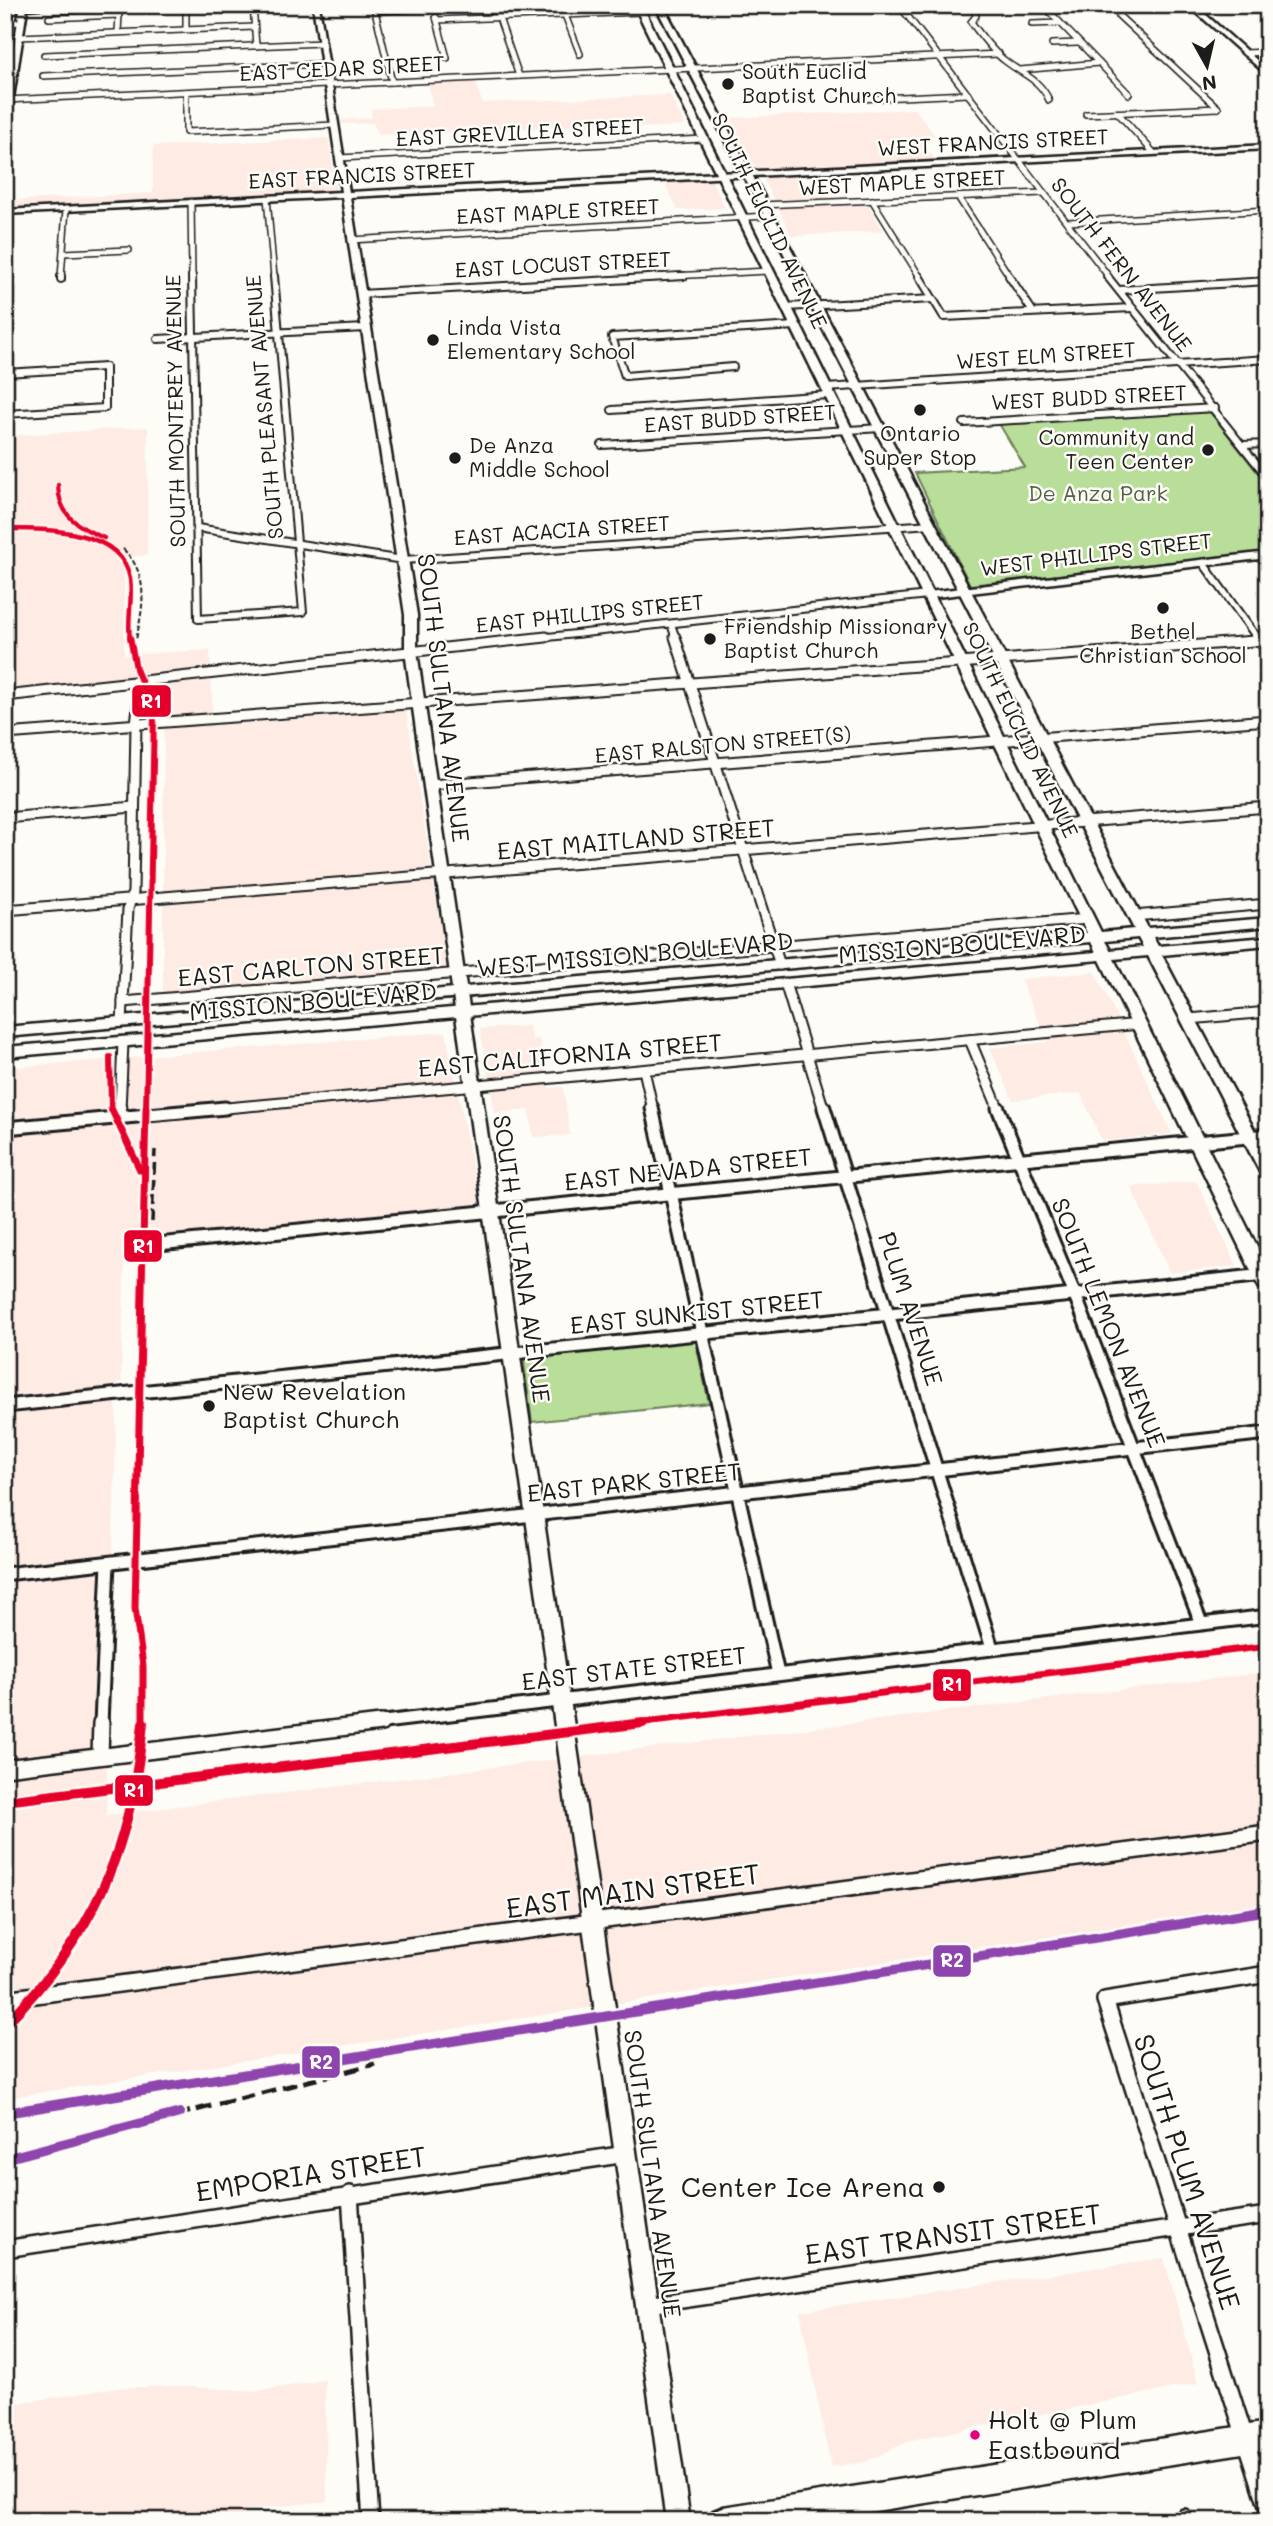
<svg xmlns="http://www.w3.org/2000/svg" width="1273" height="2526" font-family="Mali,sans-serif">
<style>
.built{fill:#fdebe4}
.green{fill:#b8de99;stroke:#6a7d5a;stroke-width:2}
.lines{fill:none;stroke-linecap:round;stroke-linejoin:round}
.street-far4-casing{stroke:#1c1c1c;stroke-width:8}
.street-far3-casing{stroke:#1c1c1c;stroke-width:10}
.street-far2-casing{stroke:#1c1c1c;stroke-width:13}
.street-far1-casing{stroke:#1c1c1c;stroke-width:17}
.street-casing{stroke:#1c1c1c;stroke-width:20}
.secondary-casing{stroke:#1c1c1c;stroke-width:5}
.primary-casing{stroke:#1c1c1c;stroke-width:5}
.street-far4{stroke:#fdfcf7;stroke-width:5}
.street-far3{stroke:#fdfcf7;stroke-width:6}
.street-far2{stroke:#fdfcf7;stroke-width:9}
.street-far1{stroke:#fdfcf7;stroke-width:11}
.street{stroke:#fdfcf7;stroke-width:15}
.secondary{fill:#fdfcf7;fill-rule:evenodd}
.primary{fill:#fdfcf7;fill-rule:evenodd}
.rail-far3{stroke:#1c1c1c;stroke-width:2;stroke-dasharray:5 2.5;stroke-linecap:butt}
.rail-far2{stroke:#1c1c1c;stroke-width:2.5;stroke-dasharray:9 4.5;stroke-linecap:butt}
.rail-far1{stroke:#1c1c1c;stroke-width:3.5;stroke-dasharray:11 5;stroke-linecap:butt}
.rail{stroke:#1c1c1c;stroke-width:5;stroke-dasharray:15 7;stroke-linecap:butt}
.rail-1-far3-casing{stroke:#fdfcf7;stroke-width:8}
.rail-1-far2-casing{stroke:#fdfcf7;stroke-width:10}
.rail-1-far1-casing{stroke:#fdfcf7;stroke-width:12}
.rail-1-casing{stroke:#fdfcf7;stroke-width:15}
.rail-2-casing{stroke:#fdfcf7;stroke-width:15}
.rail-1-far3{stroke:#e4002b;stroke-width:4.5}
.rail-1-far2{stroke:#e4002b;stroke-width:6}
.rail-1-far1{stroke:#e4002b;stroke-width:7}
.rail-1{stroke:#e4002b;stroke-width:10}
.rail-2{stroke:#8e44ad;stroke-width:10}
.poi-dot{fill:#1c1c1c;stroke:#fdfcf7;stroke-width:2.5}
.bus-dot{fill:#e5007d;stroke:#fdfcf7;stroke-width:2.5}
.labels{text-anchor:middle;stroke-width:5;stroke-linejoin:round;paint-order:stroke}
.far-street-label{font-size:21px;fill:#1c1c1c;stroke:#fdfcf7}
.far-poi-label{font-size:21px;fill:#1c1c1c;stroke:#fdfcf7;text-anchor:start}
.far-park-label{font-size:21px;fill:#536048;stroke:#fdfcf7}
.street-label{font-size:24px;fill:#1c1c1c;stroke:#fdfcf7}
.poi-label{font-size:24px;fill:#1c1c1c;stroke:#fdfcf7;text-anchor:start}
.near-bus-label{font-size:26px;fill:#1c1c1c;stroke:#fdfcf7;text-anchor:start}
.near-street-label{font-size:28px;fill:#1c1c1c;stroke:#fdfcf7}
.near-poi-label{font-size:28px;fill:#1c1c1c;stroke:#fdfcf7;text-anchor:end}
.line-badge{stroke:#fdfcf7;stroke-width:2.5}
.badge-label{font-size:19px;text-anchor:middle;font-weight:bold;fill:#fff}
</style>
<rect width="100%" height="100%" fill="#fdfcf7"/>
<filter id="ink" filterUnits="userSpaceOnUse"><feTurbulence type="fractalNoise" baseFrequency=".0143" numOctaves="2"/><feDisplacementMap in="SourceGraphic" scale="14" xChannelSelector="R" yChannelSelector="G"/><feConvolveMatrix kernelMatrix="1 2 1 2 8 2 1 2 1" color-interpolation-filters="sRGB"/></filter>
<g filter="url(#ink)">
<g class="built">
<path d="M475 80 482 103 670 95 685 126 636 128 633 123 379 135 373 123 343 124 341 120 372 118 371 109 433 106 428 83Z"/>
<path d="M915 109 935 136 918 137 936 161 757 170 730 118Z"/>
<path d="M328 138 336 191 5 208V201L153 193V146Z"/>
<path d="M797 175 807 188H824L831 199 775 202 761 176Z"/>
<path d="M712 181 725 208 678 210 665 183Z"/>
<path d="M867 203 883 231 792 236 778 207Z"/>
<path d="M148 427 147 555 114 558 124 569V655L210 650 213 726 406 710 447 968 163 993 164 674 5 690V436Z"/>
<path d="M1095 972 1126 1036 1172 1134 1102 1141 1081 1093 1013 1100 990 1048 1048 1042 1020 979Z"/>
<path d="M529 1026 532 1039H539L549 1088 563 1087 570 1135 533 1137 529 1110 495 1113 480 1029Z"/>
<path d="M446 1032 480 1206 125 1240 121 1382 117 1383 106 1815 1268 1672V1903L5 2098V1068Z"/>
<path d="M1196 1181 1237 1266 1170 1273 1131 1187Z"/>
<path d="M1164 2258 1198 2383 911 2440 865 2462 831 2467 800 2311Z"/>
<path d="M325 2380 327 2501 246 2510 243 2521H5V2405L116 2388 173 2386 257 2391Z"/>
</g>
<g class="green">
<path d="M1209 411 1268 486V551L970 585 915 473 1025 467 998 422Z"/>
<path d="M695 1339 709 1403 532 1422 523 1356Z"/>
</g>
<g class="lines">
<defs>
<g id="street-far4">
<path d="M186 5V29"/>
<path d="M253 5 256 46"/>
<path d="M899 5 1109 277"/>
<path d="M972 5 976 16 971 22C981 35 991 50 1004 60 1021 74 1039 78 1049 100"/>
<path d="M1043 5 1129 94"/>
<path d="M1117 5 1119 16 1218 108"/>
<path d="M565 15 580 54"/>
<path d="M436 17 447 58"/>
<path d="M49 18 119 15 118 32"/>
<path d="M499 18 519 76"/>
<path d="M437 20 641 12"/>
<path d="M5 23 21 22"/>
<path d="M1032 24 1060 23"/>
<path d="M19 37 254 27"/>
<path d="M1052 44 1078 43"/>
<path d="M1245 53 1268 52"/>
<path d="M44 55 322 43"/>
<path d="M5 63 14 62"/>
<path d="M1020 70 1099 63"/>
<path d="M43 76 325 64"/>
<path d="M392 82 375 11 434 8"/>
<path d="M186 92V132L334 125"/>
<path d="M857 99 968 94"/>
<path d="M5 100 999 54"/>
<path d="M1118 113 1153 152"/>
<path d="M1086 114 1218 108"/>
<path d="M339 158 703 139"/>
<path d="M958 197 1010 277"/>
<path d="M267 198 274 277"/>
<path d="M872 200 920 277"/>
<path d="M191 202 192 277"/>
<path d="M761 205 1044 193"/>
<path d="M1068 222 1268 210"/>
<path d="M351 240 767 216"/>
<path d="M64 253 129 250"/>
<path d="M61 277 66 209"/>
<path d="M653 277 768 271"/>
</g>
<g id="street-far3">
<path d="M192 276 198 619 303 612 274 276"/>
<path d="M919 276 944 317 1132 308"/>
<path d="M1009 276 1033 312"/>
<path d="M1107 276 1268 478"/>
<path d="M61 279V276"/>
<path d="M1119 290 1268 281"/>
<path d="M360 294 684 276"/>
<path d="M786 307 933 299"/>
<path d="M158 339 365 328"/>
<path d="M733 367 625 376 612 337 796 326"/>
<path d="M5 373 105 367V408L5 414"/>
<path d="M826 388 1268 359"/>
<path d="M612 410 829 395"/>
<path d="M964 423 1215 408"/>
<path d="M602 445 881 428"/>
<path d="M1243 445 1268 444"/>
<path d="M197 528 403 560 932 524"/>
<path d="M1203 563 1258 639"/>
<path d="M671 624 676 639"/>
<path d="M530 639 928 595"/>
</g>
<g id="street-far2">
<path d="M675 637 780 965"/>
<path d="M1257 637 1268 652"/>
<path d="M5 696 546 637"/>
<path d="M5 734 1268 640"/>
<path d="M430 785 1268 720"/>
<path d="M5 818 134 807"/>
<path d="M5 910 1268 807"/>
<path d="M1134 916 1268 904"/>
<path d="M785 983 824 1110"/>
<path d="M123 1002 1088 919"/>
<path d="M1189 1019 1268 1012"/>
<path d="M122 1022 128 909 133 892 136 724 141 680"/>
<path d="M970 1040 999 1110"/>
<path d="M644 1070 653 1110"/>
<path d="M120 1110 123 1043"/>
<path d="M205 1110 1140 1024"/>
</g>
<g id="street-far1">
<path d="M652 1108 778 1674"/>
<path d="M824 1108 992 1648"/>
<path d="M998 1108 1075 1295 1201 1623"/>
<path d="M120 1118V1108"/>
<path d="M5 1128 225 1108"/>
<path d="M158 1244 1268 1135"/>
<path d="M5 1406 1265 1275"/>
<path d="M5 1574 1268 1433"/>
<path d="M101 1724 108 1563"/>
<path d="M367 1724 1268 1616"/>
</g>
<g id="street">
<path d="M100 1756 101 1723"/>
<path d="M5 1768 381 1723"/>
<path d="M1268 1974 1105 2000 1268 2509"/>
<path d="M5 1999 1268 1833"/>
<path d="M350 2194 371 2521"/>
<path d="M5 2249 626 2154"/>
<path d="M647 2305 1268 2215"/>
<path d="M1184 2517 1185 2521"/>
</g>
<g id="secondary">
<path d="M21 5H75L27 9 9 123 5 125V99L20 9 5 10V6Z"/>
<path d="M313 5H319L349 192 1268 145V149L350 197 417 615V651L690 2521H666L405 651V615L342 197 5 214V210L341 192Z"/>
<path d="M1188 5H1195L1268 70V76Z"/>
<path d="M1268 552V558L928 598 923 595 928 592Z"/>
</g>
<g id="primary">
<path d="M634 5H642L1101 932 1134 929 655 5H663L1148 928 1268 918V926L1153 937 1158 946 1268 937V945L1162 955 1268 1156V1178L1260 1172 1148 956 1114 959 1268 1269V1293L1259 1287 1100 960 5 1057V1047L1096 952 1091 942 5 1037V1027L1087 933ZM1138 938 1143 947 1110 950 1105 941Z"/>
<path d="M1268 2422V2449L812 2521H709L713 2511 723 2507Z"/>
</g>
</defs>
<use href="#street-far4" class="street-far4-casing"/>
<use href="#street-far3" class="street-far3-casing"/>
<use href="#street-far2" class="street-far2-casing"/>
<use href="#street-far1" class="street-far1-casing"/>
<use href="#street" class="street-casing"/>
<use href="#secondary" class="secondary-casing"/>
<use href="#primary" class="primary-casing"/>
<use href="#street-far4" class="street-far4"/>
<use href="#street-far3" class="street-far3"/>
<use href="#street-far2" class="street-far2"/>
<use href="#street-far1" class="street-far1"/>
<use href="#street" class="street"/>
<use href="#secondary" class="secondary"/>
<use href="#primary" class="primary"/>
<g class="rail-far3">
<path d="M58 485C58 509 69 522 91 532"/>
<path d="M5 529C44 529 122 528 130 579 133 599 127 619 130 639"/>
<path d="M123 549C149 574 144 606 136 639"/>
</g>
<g class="rail-far2">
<path d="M130 637 136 669 154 713 146 1110"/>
<path d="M110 1057 111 1110"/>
</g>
<g class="rail-far1">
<path d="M111 1108 140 1169"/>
<path d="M152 1222 155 1150"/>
<path d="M143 1724V1666L135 1608 146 1108"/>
</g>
<g class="rail">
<path d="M5 2025C95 1934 131 1850 143 1723"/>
<path d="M5 2113 1268 1910"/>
<path d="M5 2159 375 2064"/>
</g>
<defs>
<g id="rail-1-far3">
<path d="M58 485C59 516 78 527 104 538"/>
<path d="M5 529C44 529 122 528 130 579 133 599 127 619 130 639"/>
</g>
<g id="rail-1-far2">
<path d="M130 637 136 669 154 713 146 1110"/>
<path d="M110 1057 111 1110"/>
</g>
<g id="rail-1-far1">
<path d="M111 1108 140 1170"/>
<path d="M143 1724V1666L135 1608 146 1108"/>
<path d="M629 1724 1268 1646"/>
</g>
<g id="rail-1">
<path d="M5 1801 643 1723"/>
<path d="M5 2025C95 1934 131 1850 143 1723"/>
</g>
<g id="rail-2">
<path d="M5 2113 1268 1910"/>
<path d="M5 2159 180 2113"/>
</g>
</defs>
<use href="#rail-1-far3" class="rail-1-far3-casing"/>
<use href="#rail-1-far2" class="rail-1-far2-casing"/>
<use href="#rail-1-far1" class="rail-1-far1-casing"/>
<use href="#rail-1" class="rail-1-casing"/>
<use href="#rail-2" class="rail-2-casing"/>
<use href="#rail-1-far3" class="rail-1-far3"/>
<use href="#rail-1-far2" class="rail-1-far2"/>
<use href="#rail-1-far1" class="rail-1-far1"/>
<use href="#rail-1" class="rail-1"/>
<use href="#rail-2" class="rail-2"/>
</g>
</g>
<g class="poi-dot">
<circle cx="728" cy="84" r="7"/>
<circle cx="433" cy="340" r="7"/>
<circle cx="920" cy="410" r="7"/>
<circle cx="1208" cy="450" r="7"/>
<circle cx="455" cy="458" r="7"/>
<circle cx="1163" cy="608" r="7"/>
<circle cx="710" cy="639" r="7"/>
<circle cx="209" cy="1406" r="7"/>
<circle cx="939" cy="2187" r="7"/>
</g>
<circle class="bus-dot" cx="975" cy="2435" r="6"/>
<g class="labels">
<g class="far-street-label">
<text transform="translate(342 69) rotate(-3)" y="7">EAST CEDAR STREET</text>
<text transform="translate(520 133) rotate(-3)" y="7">EAST GREVILLEA STREET</text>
<text transform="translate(993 143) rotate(-3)" y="7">WEST FRANCIS STREET</text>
<text transform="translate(362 176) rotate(-3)" y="7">EAST FRANCIS STREET</text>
<text transform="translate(902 183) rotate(-3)" y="7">WEST MAPLE STREET</text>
<text transform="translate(558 212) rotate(-3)" y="7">EAST MAPLE STREET</text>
<text transform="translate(769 221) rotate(64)" y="7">SOUTH EUCLID AVENUE</text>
<text transform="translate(563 265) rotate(-3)" y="7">EAST LOCUST STREET</text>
<text transform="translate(1121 265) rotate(52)" y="7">SOUTH FERN AVENUE</text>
<text transform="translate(1046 356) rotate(-4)" y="7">WEST ELM STREET</text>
<text transform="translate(1089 398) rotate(-3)" y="7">WEST BUDD STREET</text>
<text transform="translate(265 407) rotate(-95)" y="7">SOUTH PLEASANT AVENUE</text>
<text transform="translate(176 411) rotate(-91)" y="7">SOUTH MONTEREY AVENUE</text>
<text transform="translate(740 419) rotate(-4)" y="7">EAST BUDD STREET</text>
<text transform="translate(562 531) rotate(-4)" y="7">EAST ACACIA STREET</text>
<text transform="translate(1096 555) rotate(-7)" y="7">WEST PHILLIPS STREET</text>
<text transform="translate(590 614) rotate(-6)" y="7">EAST PHILLIPS STREET</text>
<text transform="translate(1020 730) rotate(64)" y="7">SOUTH EUCLID AVENUE</text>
<text transform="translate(723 745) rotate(-5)" y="7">EAST RALSTON STREET(S)</text>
</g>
<g class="far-poi-label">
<text x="742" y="79">South Euclid<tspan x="742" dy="24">Baptist Church</tspan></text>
<text x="447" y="335">Linda Vista<tspan x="447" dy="24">Elementary School</tspan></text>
<text x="920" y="441" text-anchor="middle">Ontario<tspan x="920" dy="24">Super Stop</tspan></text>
<text x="1194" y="445" text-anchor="end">Community and<tspan x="1194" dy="24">Teen Center</tspan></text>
<text x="469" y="453">De Anza<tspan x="469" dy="24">Middle School</tspan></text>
<text x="724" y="634">Friendship Missionary<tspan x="724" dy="24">Baptist Church</tspan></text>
<text x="1163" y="639" text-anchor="middle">Bethel<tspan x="1163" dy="24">Christian School</tspan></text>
</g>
<g class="far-park-label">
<text x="1098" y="501">De Anza Park</text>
</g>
<g class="street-label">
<text transform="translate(443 698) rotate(83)" y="8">SOUTH SULTANA AVENUE</text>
<text transform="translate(636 840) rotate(-5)" y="8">EAST MAITLAND STREET</text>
<text transform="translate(962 945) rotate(-5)" y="8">MISSION BOULEVARD</text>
<text transform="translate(635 955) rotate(-5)" y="8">WEST MISSION BOULEVARD</text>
<text transform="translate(311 967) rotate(-5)" y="8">EAST CARLTON STREET</text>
<text transform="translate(313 1002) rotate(-5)" y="8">MISSION BOULEVARD</text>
<text transform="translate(570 1056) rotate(-5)" y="8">EAST CALIFORNIA STREET</text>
<text transform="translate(688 1170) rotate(-6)" y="8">EAST NEVADA STREET</text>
<text transform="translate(521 1259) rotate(82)" y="8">SOUTH SULTANA AVENUE</text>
<text transform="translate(910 1309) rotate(72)" y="8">PLUM AVENUE</text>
<text transform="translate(697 1313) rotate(-6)" y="8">EAST SUNKIST STREET</text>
<text transform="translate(1108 1323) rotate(68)" y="8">SOUTH LEMON AVENUE</text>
<text transform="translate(634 1483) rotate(-6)" y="8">EAST PARK STREET</text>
<text transform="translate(634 1669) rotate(-7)" y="8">EAST STATE STREET</text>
<text transform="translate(652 2174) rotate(82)" y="8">SOUTH SULTANA AVENUE</text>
</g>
<g class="poi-label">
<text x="223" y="1400">New Revelation<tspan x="223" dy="28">Baptist Church</tspan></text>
</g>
<g class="near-bus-label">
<text x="988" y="2429">Holt @ Plum<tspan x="988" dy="30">Eastbound</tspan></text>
</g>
<g class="near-street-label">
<text transform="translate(633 1891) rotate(-8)" y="10">EAST MAIN STREET</text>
<text transform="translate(1187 2172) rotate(72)" y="10">SOUTH PLUM AVENUE</text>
<text transform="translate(311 2174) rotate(-9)" y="10">EMPORIA STREET</text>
<text transform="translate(953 2234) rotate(-8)" y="10">EAST TRANSIT STREET</text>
</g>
<g class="near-poi-label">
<text x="925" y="2197">Center Ice Arena</text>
</g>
</g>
<g class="line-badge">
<rect x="131" y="684" width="41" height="34" rx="7" fill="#e4002b"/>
<rect x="123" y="1229" width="40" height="34" rx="7" fill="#e4002b"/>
<rect x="932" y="1668" width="40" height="34" rx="7" fill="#e4002b"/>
<rect x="114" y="1774" width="40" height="33" rx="7" fill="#e4002b"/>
<rect x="932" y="1944" width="40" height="34" rx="7" fill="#8e44ad"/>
<rect x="301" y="2045" width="40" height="34" rx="7" fill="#8e44ad"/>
</g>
<g class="badge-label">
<text x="151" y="708">R1</text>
<text x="143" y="1253">R1</text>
<text x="952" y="1691">R1</text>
<text x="134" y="1797">R1</text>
<text x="952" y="1967">R2</text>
<text x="321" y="2069">R2</text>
</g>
<rect width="1273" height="2526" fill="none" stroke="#fdfcf7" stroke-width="28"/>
<rect x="14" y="14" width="1245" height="2498" fill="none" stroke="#1c1c1c" stroke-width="2.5" filter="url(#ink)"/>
<g transform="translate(1207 66) rotate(172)" stroke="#fdfcf7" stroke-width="5" paint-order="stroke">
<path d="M0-5L12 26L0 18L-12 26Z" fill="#1c1c1c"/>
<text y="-10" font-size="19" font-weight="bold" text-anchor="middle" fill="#1c1c1c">N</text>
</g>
</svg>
